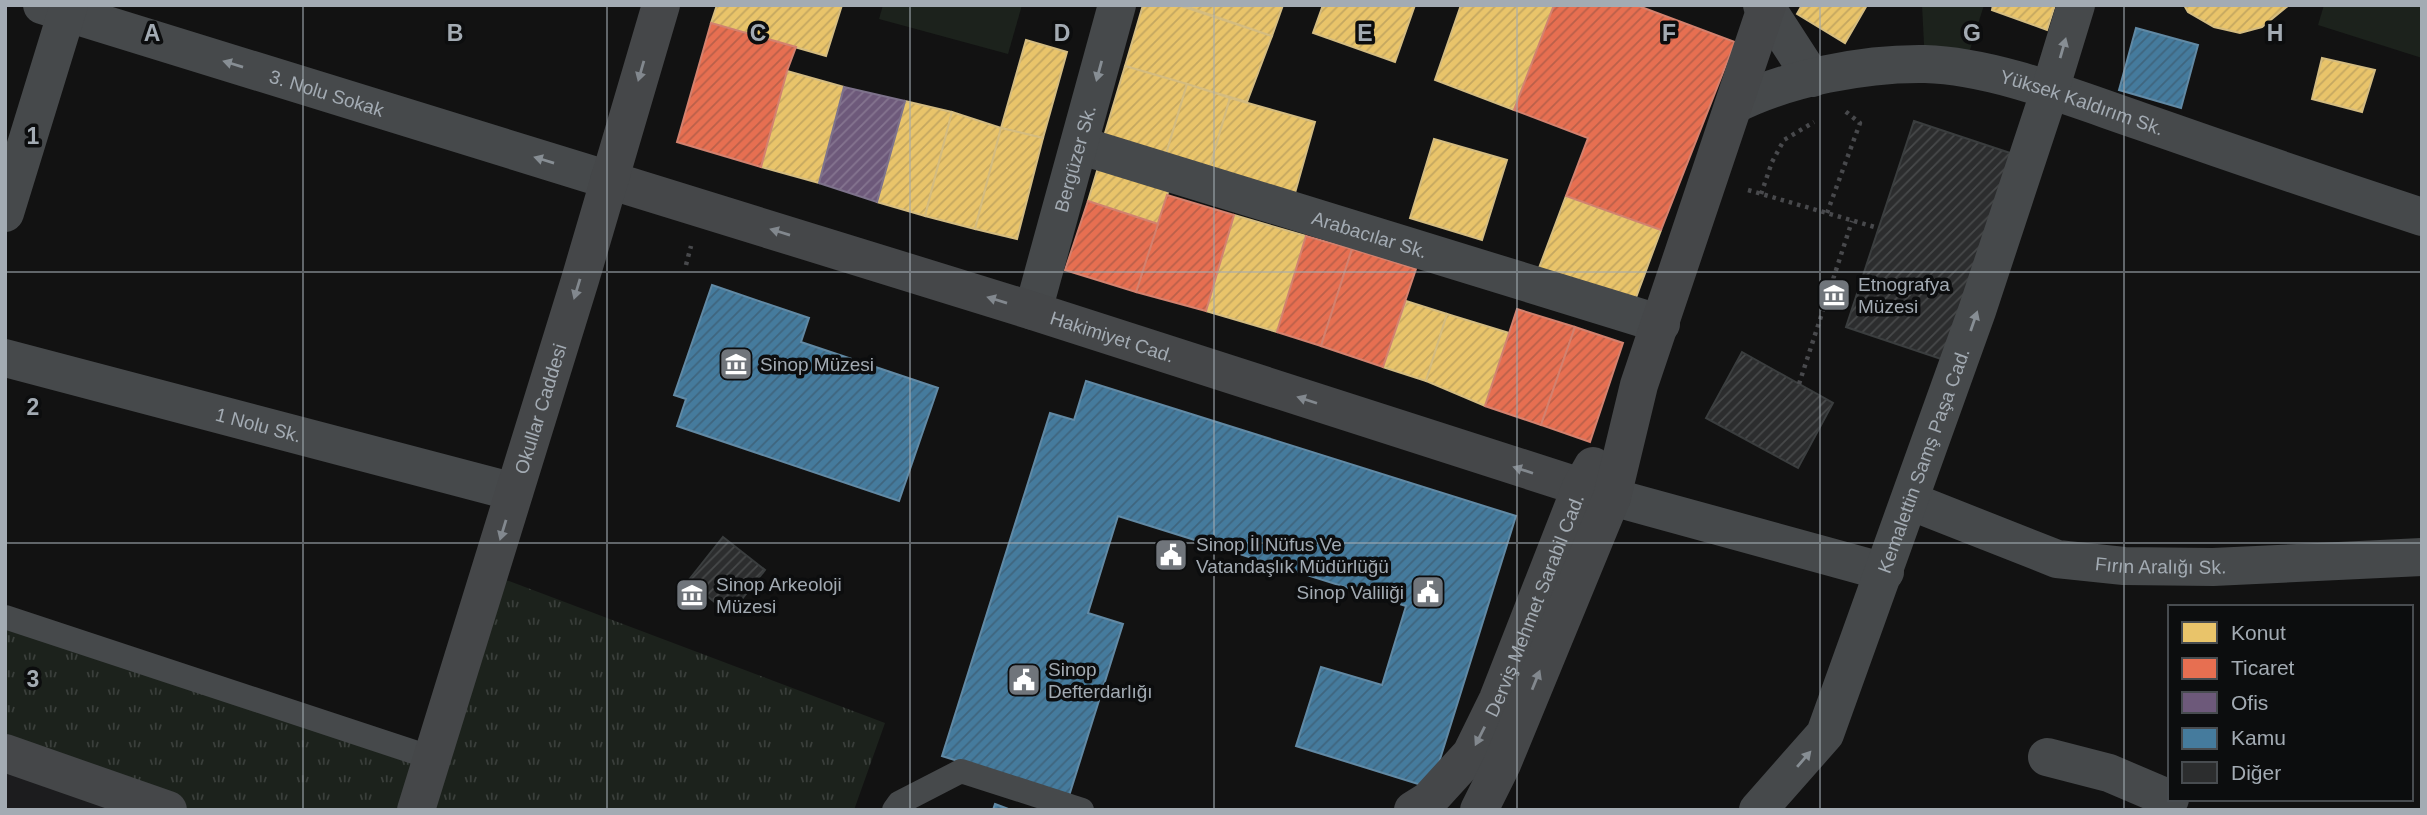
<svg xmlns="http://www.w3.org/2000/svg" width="2427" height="815" font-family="Helvetica,sans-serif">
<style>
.built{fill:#1c1c1e}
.grass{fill:#1c221c}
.park{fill:url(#park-tufts)}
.homes{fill:url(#homes-hatch);stroke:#d4bc80;stroke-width:2}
.shops{fill:url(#shops-hatch);stroke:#d3816e;stroke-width:2}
.offices{fill:url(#offices-hatch);stroke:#7d728b;stroke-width:2}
.public{fill:url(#public-hatch);stroke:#6189a4;stroke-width:2}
.building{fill:url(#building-hatch);stroke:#3a3d3e;stroke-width:2}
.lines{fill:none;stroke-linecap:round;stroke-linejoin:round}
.path{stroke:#48494c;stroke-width:4.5;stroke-dasharray:3.5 5;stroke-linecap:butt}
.lane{stroke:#46494b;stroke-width:24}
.street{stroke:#46494b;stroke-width:38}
.secondary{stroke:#454749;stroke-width:38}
.oneway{fill:#878e94}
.oneway2{fill:#82888e}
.grid{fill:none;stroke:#a3abb3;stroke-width:2;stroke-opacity:0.55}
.labels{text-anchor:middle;stroke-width:7;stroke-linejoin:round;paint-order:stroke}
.street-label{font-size:19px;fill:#a3abb3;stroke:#0c0d0e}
.poi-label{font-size:19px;fill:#a3abb3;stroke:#0c0d0e;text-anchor:start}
.grid-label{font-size:23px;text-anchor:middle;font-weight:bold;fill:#a3abb3;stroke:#0c0d0e;stroke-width:7;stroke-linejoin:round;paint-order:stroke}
</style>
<defs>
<pattern id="park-tufts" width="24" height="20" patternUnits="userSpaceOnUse" patternTransform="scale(1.75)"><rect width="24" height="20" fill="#1c221c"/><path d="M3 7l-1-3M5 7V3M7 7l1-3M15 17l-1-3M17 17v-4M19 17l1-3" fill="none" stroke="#3a3f3b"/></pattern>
<pattern id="homes-hatch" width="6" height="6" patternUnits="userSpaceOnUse" patternTransform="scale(1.75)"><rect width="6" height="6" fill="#e9c46a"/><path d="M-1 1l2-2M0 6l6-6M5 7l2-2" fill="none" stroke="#c4a760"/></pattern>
<pattern id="shops-hatch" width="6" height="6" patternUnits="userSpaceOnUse" patternTransform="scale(1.75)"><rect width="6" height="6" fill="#e76f51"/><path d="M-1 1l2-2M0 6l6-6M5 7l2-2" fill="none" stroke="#ba604a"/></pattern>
<pattern id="offices-hatch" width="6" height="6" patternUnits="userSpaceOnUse" patternTransform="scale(1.75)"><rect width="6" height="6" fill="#6d597a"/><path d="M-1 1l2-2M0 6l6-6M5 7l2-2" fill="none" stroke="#857590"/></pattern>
<pattern id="public-hatch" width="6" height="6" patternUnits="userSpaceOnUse" patternTransform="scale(1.75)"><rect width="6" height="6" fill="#457b9d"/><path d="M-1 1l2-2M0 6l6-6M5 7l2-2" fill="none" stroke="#3f657e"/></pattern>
<pattern id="building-hatch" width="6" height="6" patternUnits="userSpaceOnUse" patternTransform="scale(1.75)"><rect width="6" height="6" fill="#2c2d2e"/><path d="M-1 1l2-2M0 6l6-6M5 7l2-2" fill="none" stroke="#47494a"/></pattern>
</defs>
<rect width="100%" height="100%" fill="#121212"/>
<path class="built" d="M5 753 167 810H5Z"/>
<g class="grass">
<path d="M883 5H1022L1008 54 879 19Z"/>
<path d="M1922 5H1984L1964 69 1925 64Z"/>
<path d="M2324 5H2422V58L2318 25Z"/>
</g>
<path class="park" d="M489 577 509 581 885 723 854 810H168L5 753V617L432 757Z"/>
<g class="homes">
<path d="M717 5H842L826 56 711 23Z"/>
<path d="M1143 5H1178L1272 36 1247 102 1125 66Z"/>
<path d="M1182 5H1283L1272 36Z"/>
<path d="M1323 5H1415L1395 62 1313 33Z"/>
<path d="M1461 5H1554L1514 110 1435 80Z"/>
<path d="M1802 5H1867L1845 43 1797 14Z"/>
<path d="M1993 5H2055L2047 30 1992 10Z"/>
<path d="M2184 5H2289L2262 27 2240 33 2214 27 2188 12Z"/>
<path d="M1026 40 1067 52 1043 138 1001 128Z"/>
<path d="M2322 58 2375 70 2362 112 2312 99Z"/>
<path d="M1125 66 1187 84 1164 161 1102 143Z"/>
<path d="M787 71 844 87 819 183 761 167Z"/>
<path d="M1187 84 1230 98 1208 173 1164 161Z"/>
<path d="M1230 98 1315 122 1293 200 1208 173Z"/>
<path d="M905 101 952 112 925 216 877 202Z"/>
<path d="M952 112 1001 128 975 229 925 216Z"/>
<path d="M1001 128 1043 138 1017 239 975 229Z"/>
<path d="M1434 139 1507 160 1482 240 1410 218Z"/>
<path d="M1100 161 1171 183 1158 224 1088 201Z"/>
<path d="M1566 196 1661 230 1634 303 1539 268Z"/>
<path d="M1234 215 1306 236 1277 332 1206 311Z"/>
<path d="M1406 301 1447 314 1426 381 1383 367Z"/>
<path d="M1447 314 1509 333 1485 406 1426 381Z"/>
</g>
<g class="shops">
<path d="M1554 5H1636L1735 42 1661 230 1566 196 1588 138 1514 110Z"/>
<path d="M711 23 796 47 787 71 761 167 677 142Z"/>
<path d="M1167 195 1234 215 1206 311 1136 292Z"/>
<path d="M1088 201 1158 224 1136 292 1065 270Z"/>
<path d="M1306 236 1352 249 1321 346 1277 332Z"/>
<path d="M1352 249 1416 269 1383 367 1321 346Z"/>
<path d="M1517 309 1575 327 1541 425 1485 406Z"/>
<path d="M1575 327 1623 343 1590 442 1541 425Z"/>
</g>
<path class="offices" d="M844 87 905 101 877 202 819 183Z"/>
<g class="public">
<path d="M2136 28 2198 45 2181 108 2119 90Z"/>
<path d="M712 285 809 318 801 342 938 388 899 501 677 426 686 399 674 395Z"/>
<path d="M1086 381 1516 516 1431 788 1296 746 1321 667 1382 685 1406 606 1118 516 1088 613 1123 624 1069 796 942 756 1050 413 1074 420Z"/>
<path d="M995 804 1011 810H993Z"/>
</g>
<g class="building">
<path d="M1914 121 2016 155 1947 361 1846 327Z"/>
<path d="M1742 352 1833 403 1798 468 1706 418Z"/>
<path d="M723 537 765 570 730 614 688 581Z"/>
</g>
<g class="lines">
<g class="path">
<path d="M1748 190 1878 228"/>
<path d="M1761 194 1772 162 1784 140 1814 122"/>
<path d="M1827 213 1860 123 1845 111"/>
<path d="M686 265 691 246"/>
<path d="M1799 384 1852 221"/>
</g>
<g class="lane">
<path d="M5 617 432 758"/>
<path d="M894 810 899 803 961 771 1082 810"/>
</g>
<g class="street">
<path id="s1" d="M42 5 609 180"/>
<path d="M1762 5 1766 7 1812 78"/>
<path id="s2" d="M1734 105C1787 78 1865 63 1925 64 1994 66 2075 99 2140 121 2234 154 2328 186 2422 217"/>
<path id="s3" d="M1079 145 1661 324"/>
<path d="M5 213 69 5"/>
<path id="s4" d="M1033 311 1117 5"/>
<path id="s5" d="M5 358 514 492"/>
<path d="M1612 497 1885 572"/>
<path id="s6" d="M1910 501 2057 559 2124 566 2213 567 2422 557"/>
<path d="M2047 757 2109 773 2170 799"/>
<path id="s7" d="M1758 810 1825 734 1977 311 2050 90 2076 5"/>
</g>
<g class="secondary">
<path id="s8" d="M609 180 1033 311 1612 497"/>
<path d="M5 753 168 810"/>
<path id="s9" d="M416 810 580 280 661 5"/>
<path id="s10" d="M1413 810 1429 800 1471 754 1498 699 1581 487 1593 466"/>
<path d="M1479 810 1502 764 1612 497 1639 385 1767 5"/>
</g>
</g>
<defs><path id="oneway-solid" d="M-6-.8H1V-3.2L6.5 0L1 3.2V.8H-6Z" transform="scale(1.75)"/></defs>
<g class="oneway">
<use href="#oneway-solid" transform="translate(2063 48) rotate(-74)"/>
<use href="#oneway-solid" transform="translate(233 64) rotate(-163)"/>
<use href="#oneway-solid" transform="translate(1099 71) rotate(105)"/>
<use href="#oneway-solid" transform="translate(544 160) rotate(-163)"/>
<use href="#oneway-solid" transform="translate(1974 321) rotate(-71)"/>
<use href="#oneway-solid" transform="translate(1804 759) rotate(-49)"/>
</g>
<g class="oneway2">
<use href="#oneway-solid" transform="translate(641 71) rotate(106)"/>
<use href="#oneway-solid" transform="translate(780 232) rotate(-163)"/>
<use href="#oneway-solid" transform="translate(577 289) rotate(107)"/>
<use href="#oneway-solid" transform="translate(997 300) rotate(-163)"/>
<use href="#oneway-solid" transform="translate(1307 400) rotate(-162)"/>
<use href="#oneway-solid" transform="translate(1523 470) rotate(-162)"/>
<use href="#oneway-solid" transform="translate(503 530) rotate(107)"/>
<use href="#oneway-solid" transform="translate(1536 680) rotate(-68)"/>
<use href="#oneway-solid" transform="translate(1480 736) rotate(117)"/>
</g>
<path class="grid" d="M303 5V810M607 5V810M910 5V810M1214 5V810M1517 5V810M1820 5V810M2124 5V810M5 272H2422M5 543H2422"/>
<defs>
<symbol id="museum-square" viewBox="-11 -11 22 22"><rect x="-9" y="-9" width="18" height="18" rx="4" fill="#70757b" stroke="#0c0d0e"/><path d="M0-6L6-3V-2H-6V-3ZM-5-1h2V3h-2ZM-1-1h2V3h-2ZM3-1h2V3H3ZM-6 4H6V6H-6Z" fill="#fff"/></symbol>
<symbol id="civic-square" viewBox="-11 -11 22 22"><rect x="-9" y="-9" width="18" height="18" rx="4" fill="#70757b" stroke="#0c0d0e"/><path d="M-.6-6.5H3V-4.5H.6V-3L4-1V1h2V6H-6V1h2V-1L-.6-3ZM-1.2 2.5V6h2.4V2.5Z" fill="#fff"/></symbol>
</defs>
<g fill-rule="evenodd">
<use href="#museum-square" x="1815" y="276" width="38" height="38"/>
<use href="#museum-square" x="717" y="345" width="38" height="38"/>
<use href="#civic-square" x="1152" y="536" width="38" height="38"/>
<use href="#civic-square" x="1409" y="573" width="38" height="38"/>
<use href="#museum-square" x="673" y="576" width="38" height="38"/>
<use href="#civic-square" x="1005" y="661" width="38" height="38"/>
</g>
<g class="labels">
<g class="street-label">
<text dy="7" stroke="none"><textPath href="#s1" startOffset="298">3. Nolu Sokak</textPath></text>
<text dy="7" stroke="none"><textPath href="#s2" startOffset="359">Yüksek Kaldırım Sk.</textPath></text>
<text dy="7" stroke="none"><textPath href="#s4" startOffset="158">Bergüzer Sk.</textPath></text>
<text dy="7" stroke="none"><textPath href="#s3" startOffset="304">Arabacılar Sk.</textPath></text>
<text dy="7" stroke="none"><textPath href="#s8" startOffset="527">Hakimiyet Cad.</textPath></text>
<text dy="7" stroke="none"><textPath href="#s9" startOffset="420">Okullar Caddesi</textPath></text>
<text dy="7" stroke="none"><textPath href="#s5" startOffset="262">1 Nolu Sk.</textPath></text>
<text dy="7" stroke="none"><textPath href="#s7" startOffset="392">Kemalettin Samş Paşa Cad.</textPath></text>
<text dy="7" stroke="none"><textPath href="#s6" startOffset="262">Fırın Aralığı Sk.</textPath></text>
<text dy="7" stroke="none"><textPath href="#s10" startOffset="243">Derviş Mehmet Sarabil Cad.</textPath></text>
</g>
<g class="poi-label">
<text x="1858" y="291">Etnografya<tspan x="1858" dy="22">Müzesi</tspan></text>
<text x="760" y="371">Sinop Müzesi</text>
<text x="1196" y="551">Sinop İl Nüfus Ve<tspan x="1196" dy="22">Vatandaşlık Müdürlüğü</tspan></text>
<text x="716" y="591">Sinop Arkeoloji<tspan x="716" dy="22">Müzesi</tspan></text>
<text x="1404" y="599" text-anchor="end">Sinop Valiliği</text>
<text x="1048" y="676">Sinop<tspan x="1048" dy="22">Defterdarlığı</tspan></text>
</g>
</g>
<g class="grid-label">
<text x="152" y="41">A</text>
<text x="455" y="41">B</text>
<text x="758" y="41">C</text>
<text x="1062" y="41">D</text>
<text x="1365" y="41">E</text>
<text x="1669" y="41">F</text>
<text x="1972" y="41">G</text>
<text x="2275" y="41">H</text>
<text x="33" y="144">1</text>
<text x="33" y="415">2</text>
<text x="33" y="687">3</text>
</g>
<rect width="2427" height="815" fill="none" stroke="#a3abb3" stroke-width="14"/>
<rect x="2168" y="605" width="245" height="196" fill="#0c0d0e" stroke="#484c50" stroke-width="2"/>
<rect x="2182" y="622" width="35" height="21" fill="#e9c46a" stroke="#484c50" stroke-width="2"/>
<text x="2231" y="640" font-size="21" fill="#a3abb3">Konut</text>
<rect x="2182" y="658" width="35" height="21" fill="#e76f51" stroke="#484c50" stroke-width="2"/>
<text x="2231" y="675" font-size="21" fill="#a3abb3">Ticaret</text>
<rect x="2182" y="692" width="35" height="21" fill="#6d597a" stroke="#484c50" stroke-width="2"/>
<text x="2231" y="710" font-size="21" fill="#a3abb3">Ofis</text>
<rect x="2182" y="728" width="35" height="21" fill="#457b9d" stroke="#484c50" stroke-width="2"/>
<text x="2231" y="745" font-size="21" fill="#a3abb3">Kamu</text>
<rect x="2182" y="762" width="35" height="21" fill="#2c2d2e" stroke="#484c50" stroke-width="2"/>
<text x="2231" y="780" font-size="21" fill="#a3abb3">Diğer</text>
</svg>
